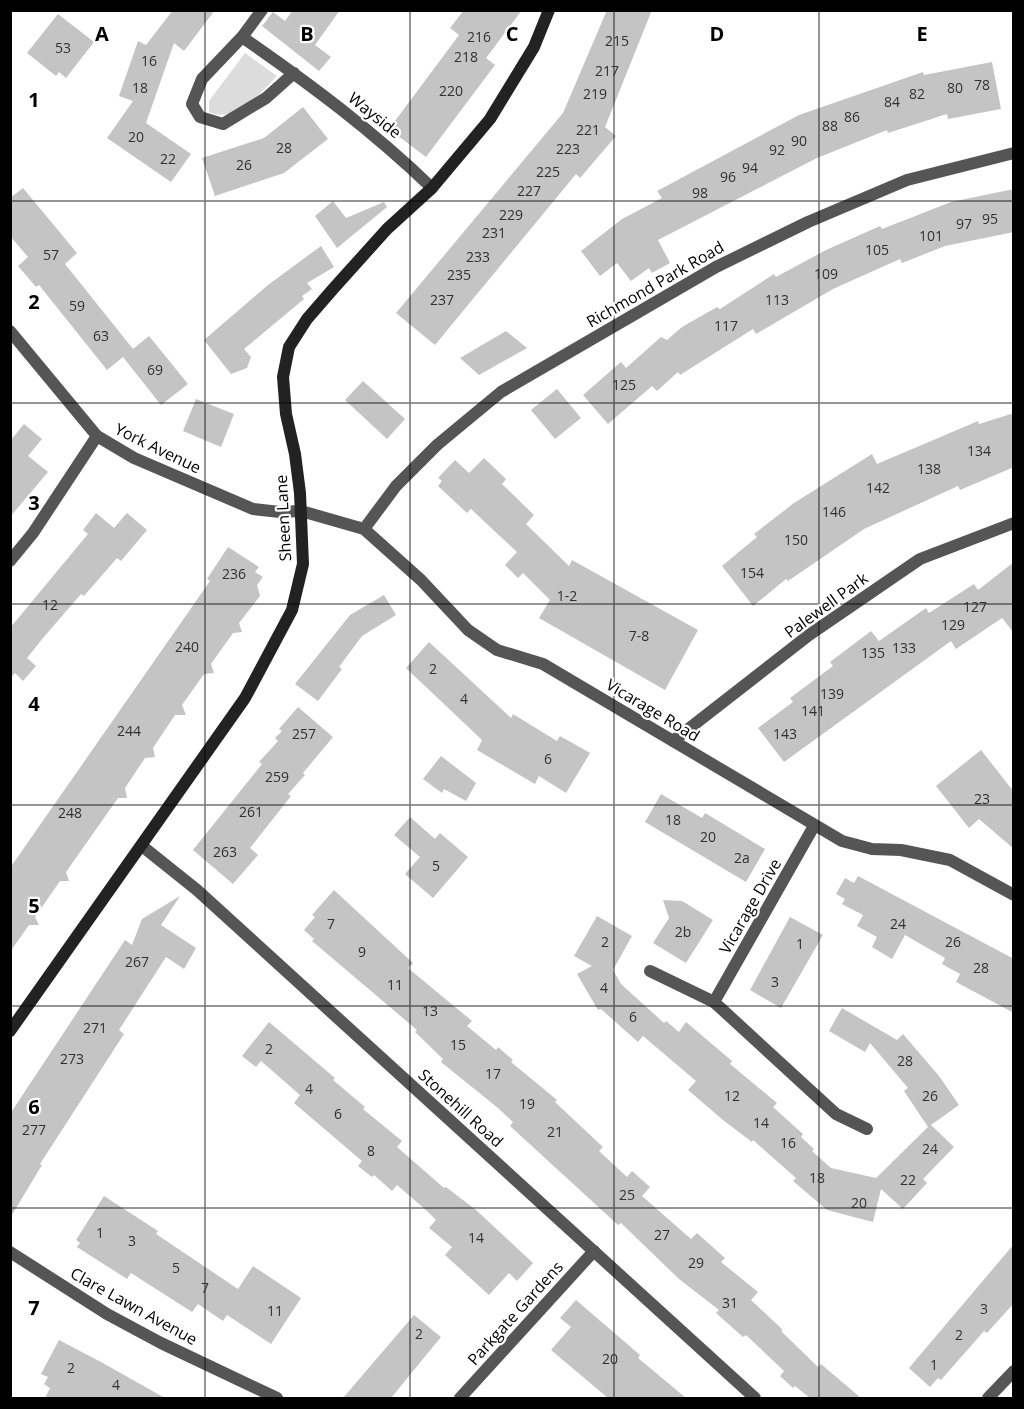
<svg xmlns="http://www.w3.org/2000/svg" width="1024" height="1409" font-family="'Open Sans',sans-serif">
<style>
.green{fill:#dcdcdc}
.building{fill:#c4c4c4}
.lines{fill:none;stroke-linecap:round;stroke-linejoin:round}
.minor{stroke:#555;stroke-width:12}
.secondary{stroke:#222;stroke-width:12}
.grid{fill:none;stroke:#000;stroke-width:1.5;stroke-opacity:0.55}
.labels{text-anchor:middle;stroke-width:4.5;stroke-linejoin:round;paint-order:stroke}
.number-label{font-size:14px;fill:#313131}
.street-label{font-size:16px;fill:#000;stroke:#fff}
.grid-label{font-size:20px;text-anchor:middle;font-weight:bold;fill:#000;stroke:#fff;stroke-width:4.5;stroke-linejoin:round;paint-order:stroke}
</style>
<rect width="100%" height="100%" fill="#fff"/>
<path class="green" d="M245 53 277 76C261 93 234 124 209 112V101Z"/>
<g class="building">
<path d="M173 10H215L184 51 174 43 146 123 191 154 171 182 107 138 133 101 119 96 138 41 146 45Z"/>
<path d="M293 10H340L315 45 331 57 319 71 262 26 273 12 285 21Z"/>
<path d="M464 10H522L486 58 495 65 426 157 389 129 459 35 450 28Z"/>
<path d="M607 10H652L605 127 616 136 580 178 576 174 435 345 396 313 563 113Z"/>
<path d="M58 14 94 42 66 78 59 72 56 76 27 53Z"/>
<path d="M992 62 1001 109 948 119 947 114 888 133 887 130 817 158 658 240 670 263 652 273 649 268 631 281 617 263 600 276 581 251 622 219 662 198 657 191 799 115 923 72 924 75Z"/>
<path d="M303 107 328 139 284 173 215 196 202 158 264 138Z"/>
<path d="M23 188 77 253 65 264 133 349 149 336 188 384 161 405 123 357 107 370 39 285 36 287 18 266 28 257 10 236V198Z"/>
<path d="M1014 189V232L945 246 902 263 900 259 833 289 756 334 753 329 680 375 678 372 657 391 652 386 608 424 583 395 621 362 626 368 661 337 667 340 682 327 717 307 720 309 774 274 776 277 826 250 880 226 882 229 951 202Z"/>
<path d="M333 201 346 218 384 202 387 207 337 248 315 216Z"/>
<path d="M321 246 334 267 307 283 312 289 302 296 304 299 244 349 251 357 247 368 231 374 204 340 268 285Z"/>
<path d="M506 331 527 348 479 375 460 358Z"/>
<path d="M363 381 405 419 387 439 345 400Z"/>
<path d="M557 389 581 418 555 439 531 410Z"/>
<path d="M196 399 234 414 221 447 183 431Z"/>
<path d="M1014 413V467L960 490 958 486 864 529 788 581 786 579 753 606 722 566 757 537 754 534 794 503 872 454 877 464 978 421 979 424Z"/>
<path d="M24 424 42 439 28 456 48 472 10 517V441Z"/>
<path d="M484 458 506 479 502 484 534 515 526 524 569 566 572 560 698 630 665 690 539 618 550 600 523 573 518 578 505 565 517 552 471 509 467 513 438 486 442 481 438 478 455 460 469 473Z"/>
<path d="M96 513 114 528 127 513 147 530 121 561 117 558 84 596 81 594 43 638 27 658 36 666 23 681 15 673 10 678V628L88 534 83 530Z"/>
<path d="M228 547 259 567 255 572 263 577 257 585 260 596 239 623 242 632 233 633 211 664 214 673 204 674 182 705 186 715H175L153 748 155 757 145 758 125 788 127 798H118L66 872 69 881H60L35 917 39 925H29L10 952V868L210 581 207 579Z"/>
<path d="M1014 562V633L1002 618 956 649 951 641 784 762 758 728 793 702 790 698 833 666 830 662 871 631 879 641 926 608 929 613 974 584 978 590Z"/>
<path d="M384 595 396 615 362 636 339 667 342 669 318 701 295 684 350 615Z"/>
<path d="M429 642 511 718 513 714 557 741 560 736 590 753 566 793 539 776 535 784 477 750 482 740 406 668Z"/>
<path d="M298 707 333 737 303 773 305 775 288 794 291 796 250 848 258 855 233 884 193 850 262 764 259 762 278 741 275 738 282 731 279 729Z"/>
<path d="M981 750 1014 792V849L979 819 969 828 936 786Z"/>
<path d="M441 756 476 783 466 801 444 789 442 793 423 779Z"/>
<path d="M661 794 702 818 705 813 765 849 746 882 645 822Z"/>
<path d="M410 817 435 839 440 833 468 857 433 898 405 874 420 857 394 835Z"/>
<path d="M858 876 1014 959V1013L956 982 960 974 942 964 945 958 905 935 892 959 872 947 877 937 857 926 863 915 842 904 845 899 836 894 845 878 854 883Z"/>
<path d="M334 890 413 963 408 968 472 1021 467 1026 496 1050 498 1047 513 1060 511 1062 557 1100 555 1102 603 1147 599 1151 627 1177 632 1171 650 1187 642 1196 691 1239 697 1233 725 1258 721 1262 758 1292 751 1300 783 1330 781 1331 818 1367 821 1364 861 1398H810L795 1386 793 1388 780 1376 784 1371 746 1335 743 1337 716 1313 719 1310 679 1279 621 1223 618 1225 510 1126 513 1122 498 1108 441 1062 443 1059 415 1032 417 1030 312 941 314 939 304 930 315 917 312 915Z"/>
<path d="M180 896 161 925 196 948 184 969 166 957 119 1030 124 1034 40 1164 42 1165 10 1218V1114L125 940 132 945 142 919Z"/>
<path d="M663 900 682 901 713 920 686 963 653 943 669 918Z"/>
<path d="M597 916 632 936 613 970 621 984 664 1023 666 1021 679 1032 686 1022 732 1061 730 1064 777 1103 773 1107 803 1134 801 1137 814 1149 812 1151 831 1168 876 1178 928 1127 904 1091 908 1088 870 1043 865 1052 829 1031 842 1008 897 1040 903 1034 939 1076 959 1105 931 1125 954 1147 923 1179 927 1183 903 1209 881 1189 873 1222 827 1210 793 1181 796 1178 753 1140 752 1142 723 1120 688 1090 696 1081 643 1036 638 1042 601 1009 598 1010 577 974 592 966 574 956Z"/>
<path d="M790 917 823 935 781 1008 750 990Z"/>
<path d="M269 1022 335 1078 333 1080 365 1107 363 1109 402 1141 397 1147 444 1188 446 1187 476 1210 533 1263 517 1281 509 1273 489 1295 445 1255 452 1247 429 1228 436 1220 426 1210 397 1185 392 1191 374 1175 372 1177 358 1166 362 1161 294 1103 300 1095 261 1061 256 1067 242 1056Z"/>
<path d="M104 1196 158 1231 156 1234 238 1289 253 1266 301 1298 271 1344 227 1315 223 1321 198 1304 192 1312 131 1273 127 1279 77 1247 80 1243 76 1240Z"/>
<path d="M1014 1244V1303L987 1333 984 1331 941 1380 938 1378 930 1387 909 1368Z"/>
<path d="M576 1300 640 1355 638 1358 686 1398H608L551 1350 571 1327 560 1318Z"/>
<path d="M414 1315 441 1337 391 1398H343Z"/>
<path d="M59 1340 101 1362 165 1398H45L50 1388 44 1384 48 1377 41 1374Z"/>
</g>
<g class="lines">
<g class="minor">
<path d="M242 37 262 10"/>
<path d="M294 73 266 98 223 124 200 117 192 104 202 79 242 37C310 84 373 131 432 188"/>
<path d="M10 331 97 436 134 458 253 509 280 512 301 511 364 529 421 580 468 630 497 650 543 664 842 841 872 849 901 850 950 860 1014 895"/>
<path d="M364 529 396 486 437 445 501 392 716 267 808 222 907 180 1014 153"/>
<path d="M10 561 33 533 97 436"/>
<path d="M673 741 809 635 920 559 1014 523"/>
<path d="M814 826 714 1002 836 1114 867 1129"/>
<path d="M142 846 197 890 755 1398"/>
<path d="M650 971 714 1002"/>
<path d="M10 1252 107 1314 161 1343 277 1398"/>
<path d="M460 1398 594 1251"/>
<path d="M988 1398 1014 1371"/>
</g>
<path class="secondary" d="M10 1031 245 698 292 610 303 564 300 493 295 454 286 414 283 377 289 347 307 319 333 289 387 229 432 188 490 119 534 47 549 10"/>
</g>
<path class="grid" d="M205 10V1398M410 10V1398M614 10V1398M819 10V1398M10 201H1014M10 403H1014M10 604H1014M10 805H1014M10 1006H1014M10 1208H1014"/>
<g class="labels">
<g class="number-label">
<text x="479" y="42">216</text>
<text x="617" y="46">215</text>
<text x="63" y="53">53</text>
<text x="466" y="62">218</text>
<text x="149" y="66">16</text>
<text x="607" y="76">217</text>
<text x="982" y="90">78</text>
<text x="140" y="93">18</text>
<text x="955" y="93">80</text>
<text x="451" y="96">220</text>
<text x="595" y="99">219</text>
<text x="917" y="99">82</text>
<text x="892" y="107">84</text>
<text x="852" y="122">86</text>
<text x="830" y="131">88</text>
<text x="588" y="135">221</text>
<text x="136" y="142">20</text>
<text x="799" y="146">90</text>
<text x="284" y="153">28</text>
<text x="568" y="154">223</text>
<text x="777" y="155">92</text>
<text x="168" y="164">22</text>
<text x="244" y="170">26</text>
<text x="750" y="173">94</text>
<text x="548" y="177">225</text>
<text x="728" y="182">96</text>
<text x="529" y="196">227</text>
<text x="700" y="198">98</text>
<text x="511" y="220">229</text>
<text x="990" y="224">95</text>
<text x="964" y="229">97</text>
<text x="494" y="238">231</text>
<text x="931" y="241">101</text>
<text x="877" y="255">105</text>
<text x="51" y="260">57</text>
<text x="478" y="262">233</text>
<text x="826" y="279">109</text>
<text x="459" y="280">235</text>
<text x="442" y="305">237</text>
<text x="777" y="305">113</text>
<text x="77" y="311">59</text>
<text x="726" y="331">117</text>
<text x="101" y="341">63</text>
<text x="155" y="375">69</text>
<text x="624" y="390">125</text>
<text x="979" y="456">134</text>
<text x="929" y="474">138</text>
<text x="878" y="493">142</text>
<text x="834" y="517">146</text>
<text x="796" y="545">150</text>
<text x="752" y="578">154</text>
<text x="234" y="579">236</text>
<text x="567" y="601">1-2</text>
<text x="50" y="610">12</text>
<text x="975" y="612">127</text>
<text x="953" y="630">129</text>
<text x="639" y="641">7-8</text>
<text x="187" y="652">240</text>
<text x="904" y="653">133</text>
<text x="873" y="658">135</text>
<text x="433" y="674">2</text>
<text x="832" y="699">139</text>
<text x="464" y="704">4</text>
<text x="813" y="716">141</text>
<text x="129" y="736">244</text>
<text x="304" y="739">257</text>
<text x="785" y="739">143</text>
<text x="548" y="764">6</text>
<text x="277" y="782">259</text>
<text x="982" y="804">23</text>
<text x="251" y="817">261</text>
<text x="70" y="818">248</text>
<text x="673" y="825">18</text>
<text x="708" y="842">20</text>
<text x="225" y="857">263</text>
<text x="742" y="863">2a</text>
<text x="436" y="871">5</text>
<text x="331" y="929">7</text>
<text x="898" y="929">24</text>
<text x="683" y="937">2b</text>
<text x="605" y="947">2</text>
<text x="953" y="947">26</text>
<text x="800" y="949">1</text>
<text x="362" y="957">9</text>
<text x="137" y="967">267</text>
<text x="981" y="973">28</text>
<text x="775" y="987">3</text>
<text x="395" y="990">11</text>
<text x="604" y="993">4</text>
<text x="430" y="1016">13</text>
<text x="633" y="1022">6</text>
<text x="95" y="1033">271</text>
<text x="458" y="1050">15</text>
<text x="269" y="1054">2</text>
<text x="72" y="1064">273</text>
<text x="905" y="1066">28</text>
<text x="493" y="1079">17</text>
<text x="309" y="1094">4</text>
<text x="732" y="1101">12</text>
<text x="930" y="1101">26</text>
<text x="527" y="1109">19</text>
<text x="338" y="1119">6</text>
<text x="761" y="1128">14</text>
<text x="34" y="1135">277</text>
<text x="555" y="1137">21</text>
<text x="788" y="1148">16</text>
<text x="930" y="1154">24</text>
<text x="371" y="1156">8</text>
<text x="817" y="1183">18</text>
<text x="908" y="1185">22</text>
<text x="627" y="1200">25</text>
<text x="859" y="1208">20</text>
<text x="100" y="1238">1</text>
<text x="662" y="1240">27</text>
<text x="476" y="1243">14</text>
<text x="132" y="1246">3</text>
<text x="696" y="1268">29</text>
<text x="176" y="1273">5</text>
<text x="205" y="1293">7</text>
<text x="730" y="1308">31</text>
<text x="984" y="1314">3</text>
<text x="275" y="1316">11</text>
<text x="419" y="1339">2</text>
<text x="959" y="1340">2</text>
<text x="610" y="1364">20</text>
<text x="934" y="1370">1</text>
<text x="71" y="1373">2</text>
<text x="116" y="1390">4</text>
</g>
<g class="street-label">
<text transform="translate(375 115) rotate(39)" y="6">Wayside</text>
<text transform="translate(655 284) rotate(-30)" y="6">Richmond Park Road</text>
<text transform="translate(158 448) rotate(26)" y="6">York Avenue</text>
<text transform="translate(283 518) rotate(-93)" y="6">Sheen Lane</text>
<text transform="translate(826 605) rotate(-36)" y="6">Palewell Park</text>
<text transform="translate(653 710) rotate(31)" y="6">Vicarage Road</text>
<text transform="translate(750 906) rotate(-60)" y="6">Vicarage Drive</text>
<text transform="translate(461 1108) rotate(42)" y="6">Stonehill Road</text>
<text transform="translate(134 1306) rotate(29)" y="6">Clare Lawn Avenue</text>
<text transform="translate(515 1313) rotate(-48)" y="6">Parkgate Gardens</text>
</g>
</g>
<g class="grid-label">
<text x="102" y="41">A</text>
<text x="307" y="41">B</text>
<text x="512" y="41">C</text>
<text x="717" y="41">D</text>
<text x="922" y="41">E</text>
<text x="34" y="107">1</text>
<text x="34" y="309">2</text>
<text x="34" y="510">3</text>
<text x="34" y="711">4</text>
<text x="34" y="913">5</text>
<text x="34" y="1114">6</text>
<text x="34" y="1315">7</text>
</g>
<rect width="1024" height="1409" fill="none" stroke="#000000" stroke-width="24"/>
</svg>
